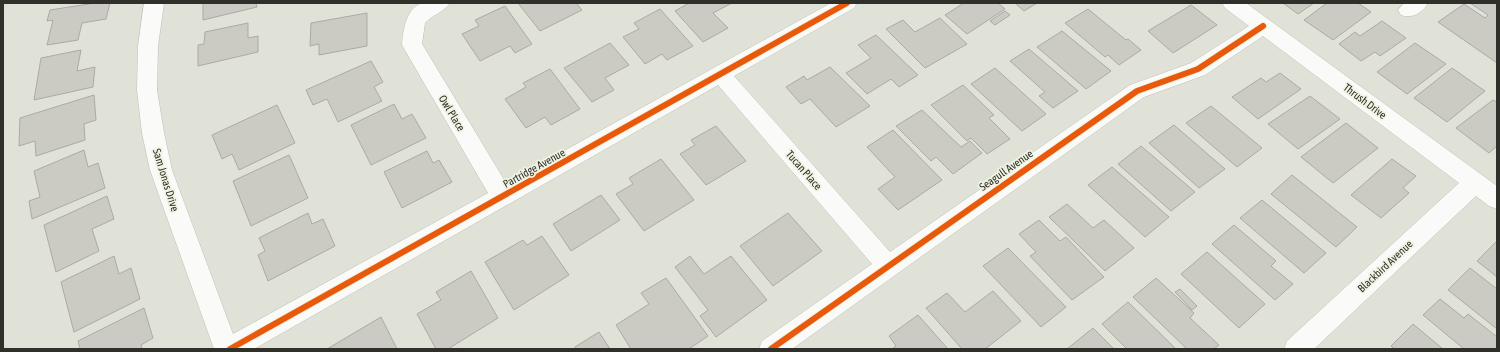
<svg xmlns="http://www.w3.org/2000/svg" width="1500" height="352" font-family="'Asap Condensed',sans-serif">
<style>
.building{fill:#cbcac3;stroke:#abaaa3}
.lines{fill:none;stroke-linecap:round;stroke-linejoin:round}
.minor-casing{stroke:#bebfb8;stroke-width:1}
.minor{fill:#fafbf9;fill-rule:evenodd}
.cycleway-casing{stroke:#f0f2e2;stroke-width:8}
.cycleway{stroke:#e8590c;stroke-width:6}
.labels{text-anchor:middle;stroke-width:3.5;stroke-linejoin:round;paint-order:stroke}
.street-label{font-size:11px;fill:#2f3029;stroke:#f0f2e2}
</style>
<rect width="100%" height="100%" fill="#e0e2d8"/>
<g class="building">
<path d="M95 3H110L106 19 82 23 78 40 47 45 53 20 47 21 50 10Z"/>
<path d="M203 3H256L257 7 203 20Z"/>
<path d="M518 3H576L582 10 540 31Z"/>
<path d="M689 3H732L713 13 728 28 703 42 675 11Z"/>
<path d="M964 3H998L1005 9 967 34 945 15Z"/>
<path d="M1015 3H1037L1024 11Z"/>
<path d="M1283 3H1314L1298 14Z"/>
<path d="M1327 3H1358L1371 12 1333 40 1304 20Z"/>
<path d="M1470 3H1497V63L1438 22 1464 4 1485 18 1488 15Z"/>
<path d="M1191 5 1217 25 1173 53 1148 31Z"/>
<path d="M505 6 532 44 515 53 510 46 480 61 462 34 479 26 475 20Z"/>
<path d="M660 9 693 46 667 60 662 54 645 64 623 37 639 29 634 23Z"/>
<path d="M1088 9 1126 40 1128 39 1141 50 1119 65 1108 55 1105 57 1065 23Z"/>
<path d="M1005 11 1010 15 995 25 990 21Z"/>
<path d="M367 13V46L319 55V44L310 46 311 23Z"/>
<path d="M940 18 967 44 925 68 886 29 903 20 915 32Z"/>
<path d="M1382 21 1406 38 1380 56 1375 52 1361 61 1339 44 1355 32 1360 36Z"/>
<path d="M248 23V38L258 36V52L198 66V45L204 44 205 32Z"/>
<path d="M1062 31 1111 71 1086 89 1037 47Z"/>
<path d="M876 35 918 75 899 87 891 79 867 94 846 73 871 58 858 45Z"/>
<path d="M610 43 629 65 605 78 614 90 592 102 564 68Z"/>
<path d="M1415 43 1446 64 1407 94 1377 72Z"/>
<path d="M1029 49 1078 91 1053 108 1039 96 1045 92 1010 61Z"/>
<path d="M81 50 77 71 95 67 93 87 34 100 41 58Z"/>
<path d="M371 61 383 82 374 87 382 101 338 122 327 99 313 105 306 90Z"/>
<path d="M830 67 870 106 836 127 810 99 801 104 786 87 804 76 807 80Z"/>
<path d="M995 68 1046 114 1022 131 971 84Z"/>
<path d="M1452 68 1485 91 1447 122 1414 98Z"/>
<path d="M550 69 580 109 551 125 545 117 526 128 505 99 526 87 523 83Z"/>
<path d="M1280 73 1301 89 1258 119 1232 97 1261 78 1266 82Z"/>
<path d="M963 85 994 115 989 118 1010 139 987 154 971 138 967 141 931 105Z"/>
<path d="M94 95 96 120 84 124 85 140 36 156 35 141 19 146 20 118Z"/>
<path d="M1310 96 1340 119 1298 149 1268 124Z"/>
<path d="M1493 100 1497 102V146L1489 153 1456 128Z"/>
<path d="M394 104 402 119 412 114 426 138 371 165 351 125Z"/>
<path d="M277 105 295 143 239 170 232 154 222 159 212 135Z"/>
<path d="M1211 106 1262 148 1237 167 1186 123Z"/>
<path d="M922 110 961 147 970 141 982 153 953 174 936 157 931 161 896 126Z"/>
<path d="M1346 123 1378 148 1333 183 1301 157Z"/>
<path d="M1174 125 1225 169 1199 188 1149 143Z"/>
<path d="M716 126 746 161 706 185 680 154 695 145 691 140Z"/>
<path d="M893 130 942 180 898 210 878 189 895 177 867 147Z"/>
<path d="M1141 146 1195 192 1171 211 1118 164Z"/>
<path d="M84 150 88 167 98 163 105 188 32 219 29 201 40 197 34 171Z"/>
<path d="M427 151 433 163 439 160 452 182 402 208 384 172Z"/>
<path d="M289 155 308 198 251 226 233 181Z"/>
<path d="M661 159 694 200 644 231 616 194 633 184 629 178Z"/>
<path d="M1392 159 1416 176 1403 188 1409 193 1381 218 1351 195Z"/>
<path d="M1112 167 1169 217 1145 237 1088 185Z"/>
<path d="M1292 175 1357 227 1336 247 1271 194Z"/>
<path d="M601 195 620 220 571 251 553 224Z"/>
<path d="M107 196 114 219 92 229 99 251 56 272 44 225Z"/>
<path d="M1262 200 1326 253 1304 273 1240 218Z"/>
<path d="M1067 204 1093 228 1104 220 1134 248 1105 271 1049 217Z"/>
<path d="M308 213 312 224 323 219 335 246 268 281 258 255 265 251 259 238Z"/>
<path d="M788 213 822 251 773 286 740 246Z"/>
<path d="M1039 220 1060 241 1066 237 1104 277 1072 300 1030 256 1036 252 1019 234Z"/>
<path d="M1234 225 1276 261 1271 266 1293 284 1275 300 1212 244Z"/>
<path d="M542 236 569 275 514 310 485 262 523 240 527 245Z"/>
<path d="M1497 241V277L1477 261Z"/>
<path d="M1008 248 1066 307 1041 327 983 266Z"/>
<path d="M1207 252 1265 304 1239 328 1181 274Z"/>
<path d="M114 256 119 274 131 268 140 299 74 332 61 282Z"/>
<path d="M690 256 704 274 731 256 767 300 716 337 700 316 708 310 675 267Z"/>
<path d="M1470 268 1497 289V329L1448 290Z"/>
<path d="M471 271 498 318 448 349H436L417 314 441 300 436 292Z"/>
<path d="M666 278 708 336 689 349H631L616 325 649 304 641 293Z"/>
<path d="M1156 278 1194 313 1190 318 1219 345 1214 349H1187L1133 297Z"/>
<path d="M1180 289 1197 306 1192 310 1175 292Z"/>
<path d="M993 291 1021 321 985 349H962L926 308 947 293 965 312Z"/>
<path d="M1440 299 1464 318 1468 314 1497 337V349H1464L1423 315Z"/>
<path d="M1128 302 1176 349H1127L1102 324Z"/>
<path d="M144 308 153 338 141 345 142 349H80L78 341Z"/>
<path d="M918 315 948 349H892L896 346 889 336Z"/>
<path d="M381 317 397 349H327Z"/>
<path d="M1413 324 1443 349H1394L1391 346Z"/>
<path d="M1093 328 1114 349H1067Z"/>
<path d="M599 332 610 349H575V347Z"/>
</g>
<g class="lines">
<defs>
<g id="minor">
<path d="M144 3H164L158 46 157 90 164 133 172 170 233 334 488 193 402 45C403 31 406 6 424 3 432 2 442 3 450 3 444 12 432 15 425 23L422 44 506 183 831 3H857L854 8 734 76 890 252 1130 85 1191 63 1249 26 1225 8 1222 3H1246L1497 186V209L1489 206 1476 196 1314 349H1284L1287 341 1459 183 1263 36 1205 75 1144 97 792 349H759L762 341 872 264 718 85 254 349H214L150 170 142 133 137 90 138 46Z"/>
<path d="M1404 3H1428C1422 13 1412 19 1401 15L1398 10Z"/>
</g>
</defs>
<use href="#minor" class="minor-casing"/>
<use href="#minor" class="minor"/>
<defs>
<g id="cycleway">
<path d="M230 349 847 3"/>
<path d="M771 349 1137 91 1198 69 1263 26"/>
</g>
</defs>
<use href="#cycleway" class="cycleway-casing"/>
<use href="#cycleway" class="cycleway"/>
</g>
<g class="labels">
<g class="street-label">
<text transform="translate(1365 101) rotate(37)" y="4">Thrush Drive</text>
<text transform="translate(452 113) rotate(59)" y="4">Owl Place</text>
<text transform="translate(534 168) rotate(-29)" y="4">Partridge Avenue</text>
<text transform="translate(804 170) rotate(49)" y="4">Tucan Place</text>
<text transform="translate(1006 170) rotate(-35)" y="4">Seagull Avenue</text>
<text transform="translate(166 180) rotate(73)" y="4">Sam Jonas Drive</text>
<text transform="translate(1385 266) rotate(-43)" y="4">Blackbird Avenue</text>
</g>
</g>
<rect width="1500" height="352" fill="none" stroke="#2f3029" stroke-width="8"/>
</svg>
